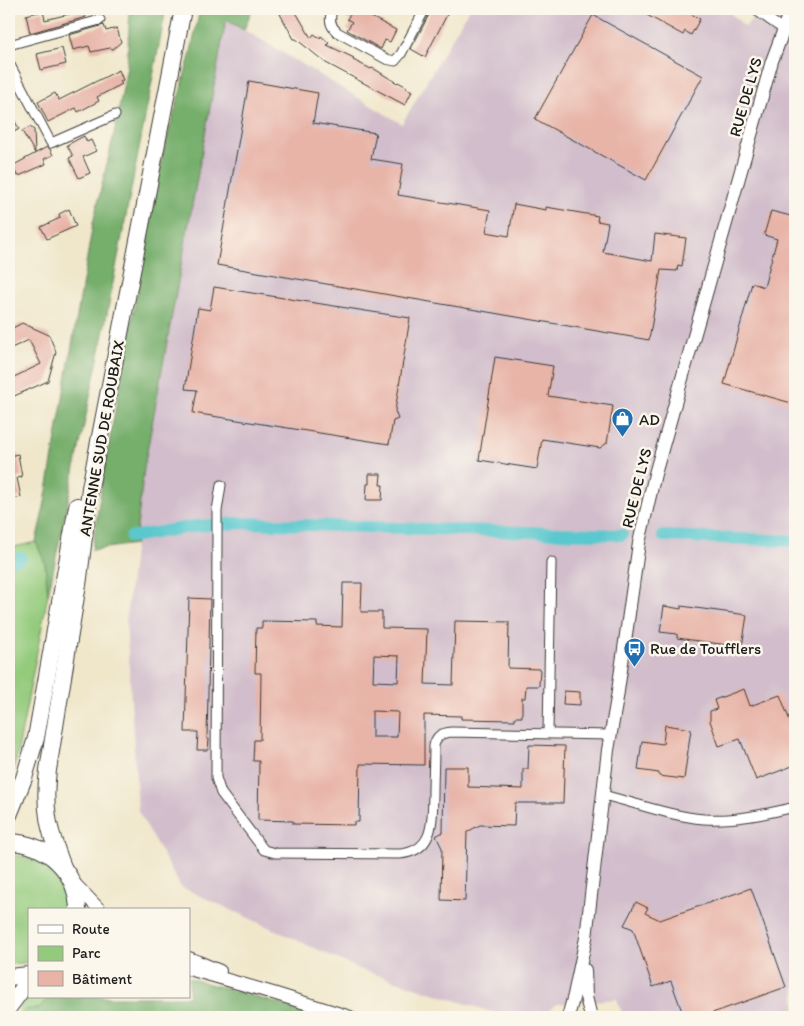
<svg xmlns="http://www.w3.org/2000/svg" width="804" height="1026" font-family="Itim,sans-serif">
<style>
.industrial{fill:#d1bdcb}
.green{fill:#93ca7c;stroke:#58734c}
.forest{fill:#76ae6c;stroke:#496544}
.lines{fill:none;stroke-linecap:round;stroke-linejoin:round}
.canal{stroke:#5ac8ce;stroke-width:12}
.building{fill:#e8b4a8;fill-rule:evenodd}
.street-casing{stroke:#3c3a36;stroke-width:11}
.secondary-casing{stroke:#3c3a36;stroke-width:14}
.highway-casing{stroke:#3c3a36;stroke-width:18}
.street{stroke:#fff;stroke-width:9}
.secondary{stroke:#fff;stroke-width:12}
.highway{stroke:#fff;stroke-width:16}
.labels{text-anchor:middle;stroke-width:5;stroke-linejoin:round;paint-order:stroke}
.street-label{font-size:16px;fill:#1c1c1c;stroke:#fbf7ec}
.poi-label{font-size:16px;fill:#1c1c1c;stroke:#fbf7ec;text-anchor:start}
</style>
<rect width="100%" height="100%" fill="#fbf7ec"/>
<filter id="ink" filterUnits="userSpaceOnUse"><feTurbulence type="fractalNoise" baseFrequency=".02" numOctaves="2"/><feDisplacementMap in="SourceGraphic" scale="10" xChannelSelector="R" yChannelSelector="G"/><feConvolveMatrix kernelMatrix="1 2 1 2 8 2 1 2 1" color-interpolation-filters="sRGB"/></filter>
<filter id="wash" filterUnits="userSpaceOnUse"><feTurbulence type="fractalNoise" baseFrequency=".0096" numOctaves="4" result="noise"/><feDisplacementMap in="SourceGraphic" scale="20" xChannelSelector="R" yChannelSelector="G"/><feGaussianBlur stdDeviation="1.12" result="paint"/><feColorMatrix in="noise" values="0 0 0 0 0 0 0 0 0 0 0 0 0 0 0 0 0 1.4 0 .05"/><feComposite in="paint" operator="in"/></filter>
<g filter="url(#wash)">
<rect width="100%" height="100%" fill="#f0e7cb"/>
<path class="industrial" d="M469 9H726L745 27 760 9H795V1017H623L617 999 556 1004 540 1017H507L362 970 181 887 138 811 126 619 144 468 226 19 402 124Z"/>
<g class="green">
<path d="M36 542 45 563 48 595 16 761 9 783V548Z"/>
<path d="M9 855C40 854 64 878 67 908V910H29V962L9 965Z"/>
<path d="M29 990V997H48L39 1009H26L22 1017H17Z"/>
</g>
<g class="forest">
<path d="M130 9H166L101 345 48 595 45 563 36 542 45 502 93 223 116 125 127 66Z"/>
<path d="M200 9H252L244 30 226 20 144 468 135 544 92 550 103 476 163 153 190 56Z"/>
<path d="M189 978 325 1017H22L25 1009H39L48 997H189Z"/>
</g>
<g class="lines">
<g class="canal">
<path d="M663 536 795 541"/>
<path d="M131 537 196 526 240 523 622 535"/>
<path d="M9 561 21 558"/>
</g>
</g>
<g id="blocks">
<g class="building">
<path d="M290 9H294L311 38 314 34 320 38 321 36 329 43 327 45 354 58 353 60 371 69 372 68 376 70 397 83 398 82 407 87 406 88 412 91 405 105 326 63 296 39H294L280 14Z"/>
<path d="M353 9H356L396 30 390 42 385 40 381 49 347 30 352 22 347 19Z"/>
<path d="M432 9H450L425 57 411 49Z"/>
<path d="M636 9H682L700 19 691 35 685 31 683 35Z"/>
<path d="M85 10 86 17 30 33 26 15 43 11 45 20Z"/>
<path d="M593 15 703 76 646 180 535 119Z"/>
<path d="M104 25 106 31 117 28 121 42 113 49 110 48 91 52 89 46 73 50 69 35Z"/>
<path d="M62 48 66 64 41 70 37 54Z"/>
<path d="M119 70 123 80 120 82 122 84 97 97 99 101 78 112 76 108 48 122 38 102 55 93 59 100Z"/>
<path d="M249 81 318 93 313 123 376 133 371 159 403 164 398 195 490 210 486 232 509 236 514 204 546 210V207L598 216 597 221 608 223 603 252 652 261 655 234 686 238 682 266 678 265 677 271 661 270 649 340 217 265Z"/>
<path d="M9 110 19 129 9 135Z"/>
<path d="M30 127 34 130 35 153 22 131Z"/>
<path d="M84 136 87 142 91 140 96 151 83 157 90 173 79 178 69 158 73 156 67 145Z"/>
<path d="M47 147 50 149 53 155 44 159 46 164 19 176 17 175 12 166Z"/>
<path d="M69 209 76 226 47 239 41 227 60 218 59 214Z"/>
<path d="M771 211 795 217V404L724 384 752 283 764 287 777 239 764 235Z"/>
<path d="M214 287 410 318 395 411 398 419 393 421 389 444 193 413 197 390 185 389 198 308 210 310Z"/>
<path d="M22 323 49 335 56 352 48 381 12 397 9 389 12 378 41 364 29 340 9 349V330Z"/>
<path d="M495 357 553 366 548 396 613 406 607 443 600 448 542 439 537 469 479 460Z"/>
<path d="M18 454 22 477 17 478 21 497 9 500V456Z"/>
<path d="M369 474H381L380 485H383L382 500H366L367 484H369Z"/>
<path d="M343 583H362L361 612H382V628L427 629 425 684 453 685 455 621 509 622 508 668 540 669 539 686H526L525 698H522V717H515V720L461 719V716L424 715V765L360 764 359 822H354V825L293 824V821L258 820 259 761H253L254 740H260L261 673H255L256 628H262V621L317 622V626L342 627ZM374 655 399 656 398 682 373 681ZM372 711 398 712 397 737H372Z"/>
<path d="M189 598 210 599 207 739H209L208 750H197L198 732H185Z"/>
<path d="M664 606 681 609V606L747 615 742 647 677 638V634L660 632Z"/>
<path d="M744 689 750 706 780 695 795 734V765L756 780 740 739 719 746 710 721V711L717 709 714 700Z"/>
<path d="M564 691 580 692V705L563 704Z"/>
<path d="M665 725 691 729 684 779 659 776V773L638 770 642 741 663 744Z"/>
<path d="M529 745 565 746 563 803H515L514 826 480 825 467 832 465 901 441 900 442 848 436 836 443 832 444 767H468V787L523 789V769H528Z"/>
<path d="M751 888 786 987 701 1017H684L671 981 653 987 633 929 624 925 636 902 648 908 645 913 660 920Z"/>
</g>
</g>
</g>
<g filter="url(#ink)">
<use href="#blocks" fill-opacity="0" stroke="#3c3a36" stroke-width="1"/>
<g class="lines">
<defs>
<g id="street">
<path d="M333 9C329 17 329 25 337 32L386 59 395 61 401 54 425 9"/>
<path d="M754 9 777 25 795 35"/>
<path d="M9 45 100 20"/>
<path d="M9 63 51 143 115 115"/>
<path d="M221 485 217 511V535L216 778 221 793 264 850 275 853 400 854C435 851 432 820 433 794 433 778 434 762 434 746 436 736 441 733 451 732L611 735"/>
<path d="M548 733 551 562"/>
<path d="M603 795C636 803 670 816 704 819 734 821 766 814 795 807"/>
</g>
<g id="secondary">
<path d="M74 883 100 910"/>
<path d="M189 958 220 971"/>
<path d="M189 969 273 993 350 1017"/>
<path d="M585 970 586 997 591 1017"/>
<path d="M568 1017 574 995 586 938 608 750 617 698 639 543 655 474 772 61 784 29 789 9"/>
</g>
<g id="highway">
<path d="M9 815 24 778 36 738 77 506"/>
<path d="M9 842C47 843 77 871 78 910"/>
<path d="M63 867C49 831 43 810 48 770L79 578 90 488 183 9"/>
<path d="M9 977 29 975"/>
<path d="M9 1007 29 980"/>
</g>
</defs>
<use href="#street" class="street-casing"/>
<use href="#secondary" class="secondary-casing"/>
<use href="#highway" class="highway-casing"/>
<use href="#street" class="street"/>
<use href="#secondary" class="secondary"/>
<use href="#highway" class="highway"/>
</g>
</g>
<defs>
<symbol id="shop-pin" viewBox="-11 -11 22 30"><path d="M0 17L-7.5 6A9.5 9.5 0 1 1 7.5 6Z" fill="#1f6fb2" stroke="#fbf7ec"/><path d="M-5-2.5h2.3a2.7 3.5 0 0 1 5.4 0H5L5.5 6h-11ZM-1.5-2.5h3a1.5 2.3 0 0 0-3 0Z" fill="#fff"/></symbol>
<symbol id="bus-pin" viewBox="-11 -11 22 30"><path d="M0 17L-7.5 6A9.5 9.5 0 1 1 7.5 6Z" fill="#1f6fb2" stroke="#fbf7ec"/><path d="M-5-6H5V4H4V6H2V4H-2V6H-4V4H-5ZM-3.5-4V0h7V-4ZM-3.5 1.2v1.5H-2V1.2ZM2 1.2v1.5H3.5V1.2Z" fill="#fff"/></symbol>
</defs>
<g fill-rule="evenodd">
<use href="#shop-pin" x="610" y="406" width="25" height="34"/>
<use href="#bus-pin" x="622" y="636" width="25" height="34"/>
</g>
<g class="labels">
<g class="street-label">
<text transform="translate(745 97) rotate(-74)" y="6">RUE DE LYS</text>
<text transform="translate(101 438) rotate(-80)" y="6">ANTENNE SUD DE ROUBAIX</text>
<text transform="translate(636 488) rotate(-76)" y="6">RUE DE LYS</text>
</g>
<g class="poi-label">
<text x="639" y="425">AD</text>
<text x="650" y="654">Rue de Toufflers</text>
</g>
</g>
<rect width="804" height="1026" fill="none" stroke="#fbf7ec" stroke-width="30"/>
<rect x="28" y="908" width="162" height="90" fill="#fbf7ec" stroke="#a29f99"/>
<rect x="38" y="925" width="25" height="8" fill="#ffffff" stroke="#a29f99"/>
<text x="72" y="934" font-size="15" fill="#1c1c1c">Route</text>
<rect x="38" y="946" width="25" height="15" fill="#93ca7c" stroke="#a29f99"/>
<text x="72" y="958" font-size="15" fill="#1c1c1c">Parc</text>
<rect x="38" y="971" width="25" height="15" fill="#e8b4a8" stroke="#a29f99"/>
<text x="72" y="984" font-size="15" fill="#1c1c1c">Bâtiment</text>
</svg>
